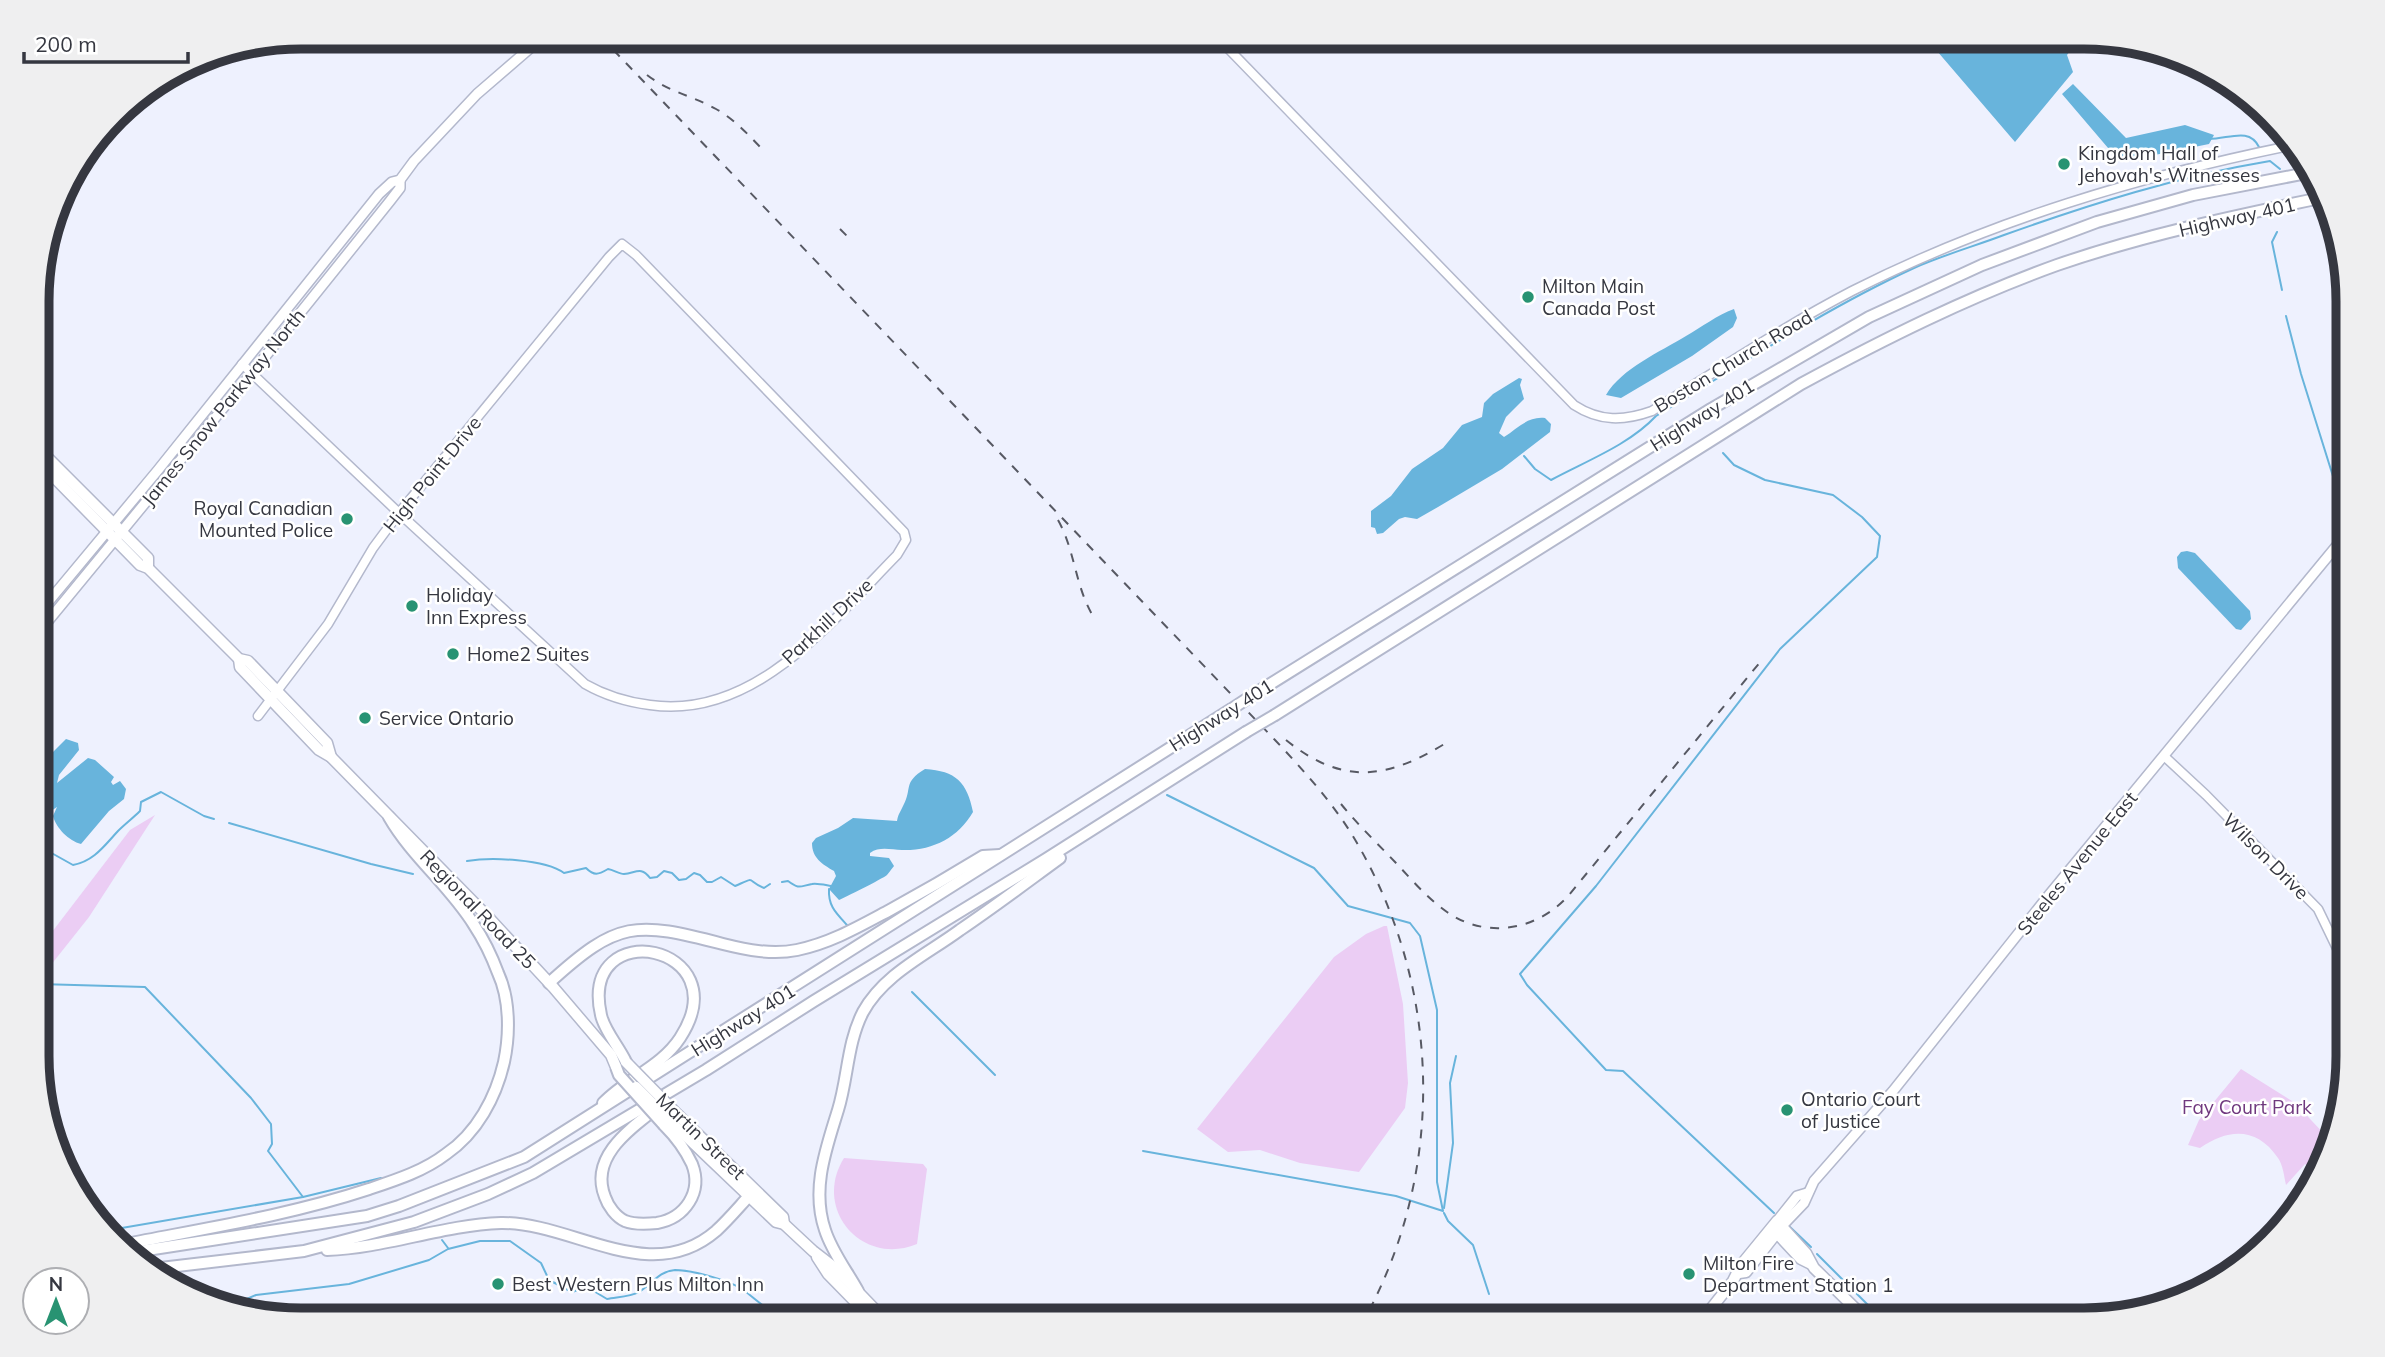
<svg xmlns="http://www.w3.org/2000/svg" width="2385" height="1357" font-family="Mulish,sans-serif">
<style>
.green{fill:#ebcdf4}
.water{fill:#68b4dc}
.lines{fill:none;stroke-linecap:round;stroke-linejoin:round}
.stream{stroke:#68b4dc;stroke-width:2}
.tertiary-casing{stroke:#b3b8cc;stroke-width:11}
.secondary-casing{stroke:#b3b8cc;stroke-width:12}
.primary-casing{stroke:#b3b8cc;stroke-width:13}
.motorway-casing{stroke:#b3b8cc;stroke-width:14}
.tertiary{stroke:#fff;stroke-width:8}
.secondary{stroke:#fff;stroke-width:9}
.primary{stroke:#fff;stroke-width:10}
.motorway{stroke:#fff;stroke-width:10}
.rail{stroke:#575963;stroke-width:2;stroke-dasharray:9 9;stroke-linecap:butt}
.primary-bridge-casing{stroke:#b3b8cc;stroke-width:13;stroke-linecap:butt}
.motorway-bridge-casing{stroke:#b3b8cc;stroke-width:14;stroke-linecap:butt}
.primary-bridge{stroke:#fff;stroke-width:10}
.motorway-bridge{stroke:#fff;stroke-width:10}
.poi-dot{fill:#289372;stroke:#fff;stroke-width:2.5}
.labels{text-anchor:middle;stroke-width:5;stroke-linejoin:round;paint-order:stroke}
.poi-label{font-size:19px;fill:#353740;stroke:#fff;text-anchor:start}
.street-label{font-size:19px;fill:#353740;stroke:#fff}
.park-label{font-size:19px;fill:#6f387e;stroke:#fff}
.rim{fill:none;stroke:#353740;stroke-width:9}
</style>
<rect width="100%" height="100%" fill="#eef1fe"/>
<g class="green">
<path d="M155 815 89 917 39 980V949L130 830Z"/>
<path d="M1384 926H1387L1403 1004 1408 1083 1405 1108 1359 1172 1300 1163 1260 1150 1228 1152 1197 1129 1334 957 1366 934Z"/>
<path d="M2241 1069 2295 1103 2328 1138 2317 1176 2305 1164 2286 1185C2284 1176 2283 1165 2278 1158 2257 1127 2229 1128 2200 1148L2188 1145 2199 1120Z"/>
<path d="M844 1158 923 1164 927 1169 917 1244C862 1267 812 1209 844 1158Z"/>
</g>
<g class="water">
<path d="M1925 37H2080L2067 55 2073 72 2015 142Z"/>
<path d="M2073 84 2126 138 2185 125 2214 135 2209 144 2120 162 2062 94Z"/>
<path d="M1734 309 1737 318 1733 327 1692 356 1621 398 1606 395C1622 368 1660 352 1686 336 1702 327 1717 315 1734 309Z"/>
<path d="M1519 378 1522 379 1520 385 1524 399 1506 417 1499 433 1504 437C1518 428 1528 416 1545 418L1551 424 1550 432 1502 469 1438 507 1417 519 1405 517 1399 519 1383 533 1377 534 1375 528 1371 527V511L1391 496 1412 469 1443 448 1462 425 1482 417 1484 403 1493 394Z"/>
<path d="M2187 551 2195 553 2250 611 2251 619 2241 630 2236 629 2178 568 2177 557 2181 552Z"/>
<path d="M66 739 78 743 79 750 59 775 57 783 88 758 95 760 114 777 111 782 113 785 120 781 126 789 124 799 109 811 81 844C69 841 56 828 53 816L57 807 48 813H43L39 809V766Z"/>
<path d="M925 769C956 771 967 782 973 812 958 838 932 851 902 850 891 850 880 846 870 853V856L889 858 894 866C893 867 888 874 887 875 882 879 844 898 839 900L829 889 836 876 834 871C822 864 812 858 812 843L816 838 838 828 853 818 897 821C898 814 900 813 903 806 913 788 902 783 925 769Z"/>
</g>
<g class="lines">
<g class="stream">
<path d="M2209 139C2229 139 2249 127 2259 147"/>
<path d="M2277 232 2272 242 2282 290"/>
<path d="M2286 316 2301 374 2347 521"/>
<path d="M1723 453 1734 465 1765 480 1833 495 1862 517 1880 536 1877 557 1780 649 1596 886 1520 974 1527 985 1606 1070 1623 1071 1774 1213"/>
<path d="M1524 456 1535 469 1551 480C1586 461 1629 445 1656 416 1740 365 1825 309 1914 268 1943 255 1975 246 2004 235 2091 204 2179 176 2270 161L2280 169"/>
<path d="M229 823 371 864 413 874"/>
<path d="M39 846 73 865C94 861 104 846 118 831 125 824 133 818 140 811L141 802 161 792 204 816 214 819"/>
<path d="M467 861C491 857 545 859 564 873L586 868C594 876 598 875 608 869 614 870 619 874 624 874 636 873 641 866 650 878L657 877 664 871 672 873 679 880 686 879 694 873 700 875 707 882H712L721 877 735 886C758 876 745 880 764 888L770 884"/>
<path d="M782 882 788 881C800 890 800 886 812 884 817 883 825 885 831 886"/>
<path d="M829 889C828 906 836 913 847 925"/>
<path d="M39 984 145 987 251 1098 271 1124 272 1144 268 1151 303 1197"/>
<path d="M912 992 995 1075"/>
<path d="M1143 1151 1396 1196 1443 1211 1437 1182V1010L1420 936 1410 923 1348 906 1314 868 1167 795"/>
<path d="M1444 1208 1453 1143 1450 1083 1456 1056"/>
<path d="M1444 1213 1448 1221 1473 1245 1489 1294"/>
<path d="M1790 1227 1811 1247"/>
<path d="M110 1230 303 1197 381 1178"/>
<path d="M442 1240 448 1248"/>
<path d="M1817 1254 1847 1284"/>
<path d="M1854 1291 1883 1320"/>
<path d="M226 1308 256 1295 349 1284 429 1260 448 1249 480 1241H510L541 1263 549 1280 572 1292 587 1287 607 1299C617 1297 630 1297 639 1292 651 1285 659 1271 675 1270 692 1270 728 1280 742 1289 756 1299 765 1310 782 1315L784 1320"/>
<path d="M235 1312 243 1301"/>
<path d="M1494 1314 1496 1320"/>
<path d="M835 1320 845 1316"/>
</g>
<defs>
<g id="tertiary">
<path d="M1217 37 1574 405C1600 422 1624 421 1652 411 1718 370 1783 327 1852 291 1992 220 2141 176 2294 145"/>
<path d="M242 364 399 513 585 684C606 696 626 702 650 705 754 720 831 622 897 555L906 540 904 532 636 255 622 244 609 257 399 513 373 548 328 624 258 716"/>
<path d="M2164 756 2206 795 2318 909 2348 971"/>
</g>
<g id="secondary">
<path d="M39 613 158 470 379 194 392 182 400 180 414 161 477 94 543 37"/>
<path d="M39 632 252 373 390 201 400 188V180"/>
<path d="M1777 1221 1797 1196 1807 1193"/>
<path d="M1782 1226 1804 1203 1814 1181 1893 1091 2049 895 2348 532"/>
</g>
<g id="primary">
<path d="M39 449 148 558V568"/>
<path d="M39 462 140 565 148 568 239 659 248 661 327 743 331 757"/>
<path d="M239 659 240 667 319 750 331 757 488 917 553 987 611 1055 616 1067"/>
<path d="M678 1115 783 1217 784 1224"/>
<path d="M670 1121 776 1222 784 1224 813 1251 835 1268 885 1320"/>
<path d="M1773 1229 1801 1259 1811 1264"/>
<path d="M817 1257 828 1274 873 1320"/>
<path d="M1739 1273 1746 1272 1782 1226"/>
<path d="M1702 1320 1733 1281 1741 1265 1777 1221 1806 1253 1814 1268 1867 1320"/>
</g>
<g id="motorway">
<path d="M1259 691 1711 409 1869 317 1982 265 2097 222 2193 195 2312 172"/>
<path d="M1275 715 1801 384C1884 339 1968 297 2057 265 2144 235 2234 216 2325 197"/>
<path d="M549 983C618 920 635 921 723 944 747 950 772 955 797 950 831 943 860 926 890 910 921 893 952 875 983 856L1000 855"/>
<path d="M603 1103C627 1078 661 1067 680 1038 741 944 578 913 601 1015 604 1030 619 1047 626 1062"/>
<path d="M657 1108C630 1129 589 1157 605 1197 608 1206 616 1217 625 1221 635 1225 647 1224 657 1223 685 1218 703 1192 692 1164 685 1149 675 1136 664 1125"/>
<path d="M126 1244C207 1228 290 1215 369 1189 396 1180 424 1171 446 1154 477 1133 496 1097 504 1062 510 1034 510 999 498 973 492 957 484 940 474 925 450 886 412 857 389 817"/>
<path d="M327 1250C386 1248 442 1225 501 1223 573 1222 650 1288 716 1231 728 1220 738 1208 749 1196"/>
<path d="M134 1252 367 1216 399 1206 524 1157 1230 710"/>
<path d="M152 1269 304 1251 414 1222 488 1194 533 1173 706 1070 814 1001 1046 859 1246 732"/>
<path d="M858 1291C847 1271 832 1252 825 1230 811 1189 826 1149 838 1110 848 1078 847 1043 863 1012 884 974 926 955 960 930 994 907 1027 882 1060 858"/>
</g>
</defs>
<use href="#tertiary" class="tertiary-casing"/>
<use href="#secondary" class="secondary-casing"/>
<use href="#primary" class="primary-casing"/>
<use href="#motorway" class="motorway-casing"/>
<use href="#tertiary" class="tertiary"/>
<use href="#secondary" class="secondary"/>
<use href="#primary" class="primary"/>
<use href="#motorway" class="motorway"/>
<g class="rail">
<path d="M601 37 1275 740C1305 772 1335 805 1357 843 1442 990 1446 1171 1364 1320"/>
<path d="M647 75C669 92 693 96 716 109 736 120 750 137 766 153"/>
<path d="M840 229 849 238"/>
<path d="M1058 520C1075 550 1075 586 1093 616"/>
<path d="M1286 740C1343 786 1387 779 1446 743"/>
<path d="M1341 804C1358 825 1378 844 1396 863 1412 880 1428 899 1447 912 1487 940 1538 930 1569 895L1761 661"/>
</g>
<defs>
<g id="primary-bridge">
<path d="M626 1062 678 1115"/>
<path d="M636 1087 670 1121"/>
</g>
<g id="motorway-bridge">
<path d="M1230 710 1259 691"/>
<path d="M1246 732 1275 715"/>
<path d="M616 1067 619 1075 664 1125"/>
</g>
</defs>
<use href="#primary-bridge" class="primary-bridge-casing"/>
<use href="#motorway-bridge" class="motorway-bridge-casing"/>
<use href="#primary-bridge" class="primary-bridge"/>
<use href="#motorway-bridge" class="motorway-bridge"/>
</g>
<g class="poi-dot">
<circle cx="2064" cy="164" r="7"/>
<circle cx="1528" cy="297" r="7"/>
<circle cx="347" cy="519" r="7"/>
<circle cx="412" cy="606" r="7"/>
<circle cx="453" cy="654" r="7"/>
<circle cx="365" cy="718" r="7"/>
<circle cx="1787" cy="1110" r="7"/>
<circle cx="1689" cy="1274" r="7"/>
<circle cx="498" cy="1284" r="7"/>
</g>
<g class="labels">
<g class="poi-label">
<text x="2078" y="160">Kingdom Hall of<tspan x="2078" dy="22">Jehovah's Witnesses</tspan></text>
<text x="1542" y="293">Milton Main<tspan x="1542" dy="22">Canada Post</tspan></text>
<text x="333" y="515" text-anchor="end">Royal Canadian<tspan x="333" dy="22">Mounted Police</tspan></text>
<text x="426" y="602">Holiday<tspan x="426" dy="22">Inn Express</tspan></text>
<text x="467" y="661">Home2 Suites</text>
<text x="379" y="725">Service Ontario</text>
<text x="1801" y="1106">Ontario Court<tspan x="1801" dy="22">of Justice</tspan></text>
<text x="1703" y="1270">Milton Fire<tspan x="1703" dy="22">Department Station 1</tspan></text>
<text x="512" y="1291">Best Western Plus Milton Inn</text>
</g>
<g class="street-label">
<text transform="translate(2237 217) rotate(-13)" y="7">Highway 401</text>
<text transform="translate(1733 361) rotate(-31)" y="7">Boston Church Road</text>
<text transform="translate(223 407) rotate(-51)" y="7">James Snow Parkway North</text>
<text transform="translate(1702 415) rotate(-32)" y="7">Highway 401</text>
<text transform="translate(432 474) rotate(-51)" y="7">High Point Drive</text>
<text transform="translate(827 621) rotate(-43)" y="7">Parkhill Drive</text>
<text transform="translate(1221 715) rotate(-32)" y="7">Highway 401</text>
<text transform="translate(2266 856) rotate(45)" y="7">Wilson Drive</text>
<text transform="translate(2077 863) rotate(-51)" y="7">Steeles Avenue East</text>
<text transform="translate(478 909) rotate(46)" y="7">Regional Road 25</text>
<text transform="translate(743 1020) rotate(-32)" y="7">Highway 401</text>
<text transform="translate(701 1136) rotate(44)" y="7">Martin Street</text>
</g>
<g class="park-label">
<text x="2247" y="1114">Fay Court Park</text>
</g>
</g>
<path d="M0 0H2385V1357H0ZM301 49H2084A252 252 0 0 1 2336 301V1056A252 252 0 0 1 2084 1308H301A252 252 0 0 1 49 1056V301A252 252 0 0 1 301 49Z" fill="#efeff0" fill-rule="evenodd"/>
<path class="rim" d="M301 49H2084A252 252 0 0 1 2336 301V1056A252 252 0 0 1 2084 1308H301A252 252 0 0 1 49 1056V301A252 252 0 0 1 301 49Z"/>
<g transform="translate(56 1301)"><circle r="33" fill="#ffffff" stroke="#aeafb3" stroke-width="2"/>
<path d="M0-5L12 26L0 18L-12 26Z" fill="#289372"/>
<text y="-10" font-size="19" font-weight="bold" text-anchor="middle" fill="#353740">N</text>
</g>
<path d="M24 52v10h164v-10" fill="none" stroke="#353740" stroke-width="3.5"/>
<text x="35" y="52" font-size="21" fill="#353740" stroke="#ffffff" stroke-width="5" paint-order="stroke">200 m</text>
</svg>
